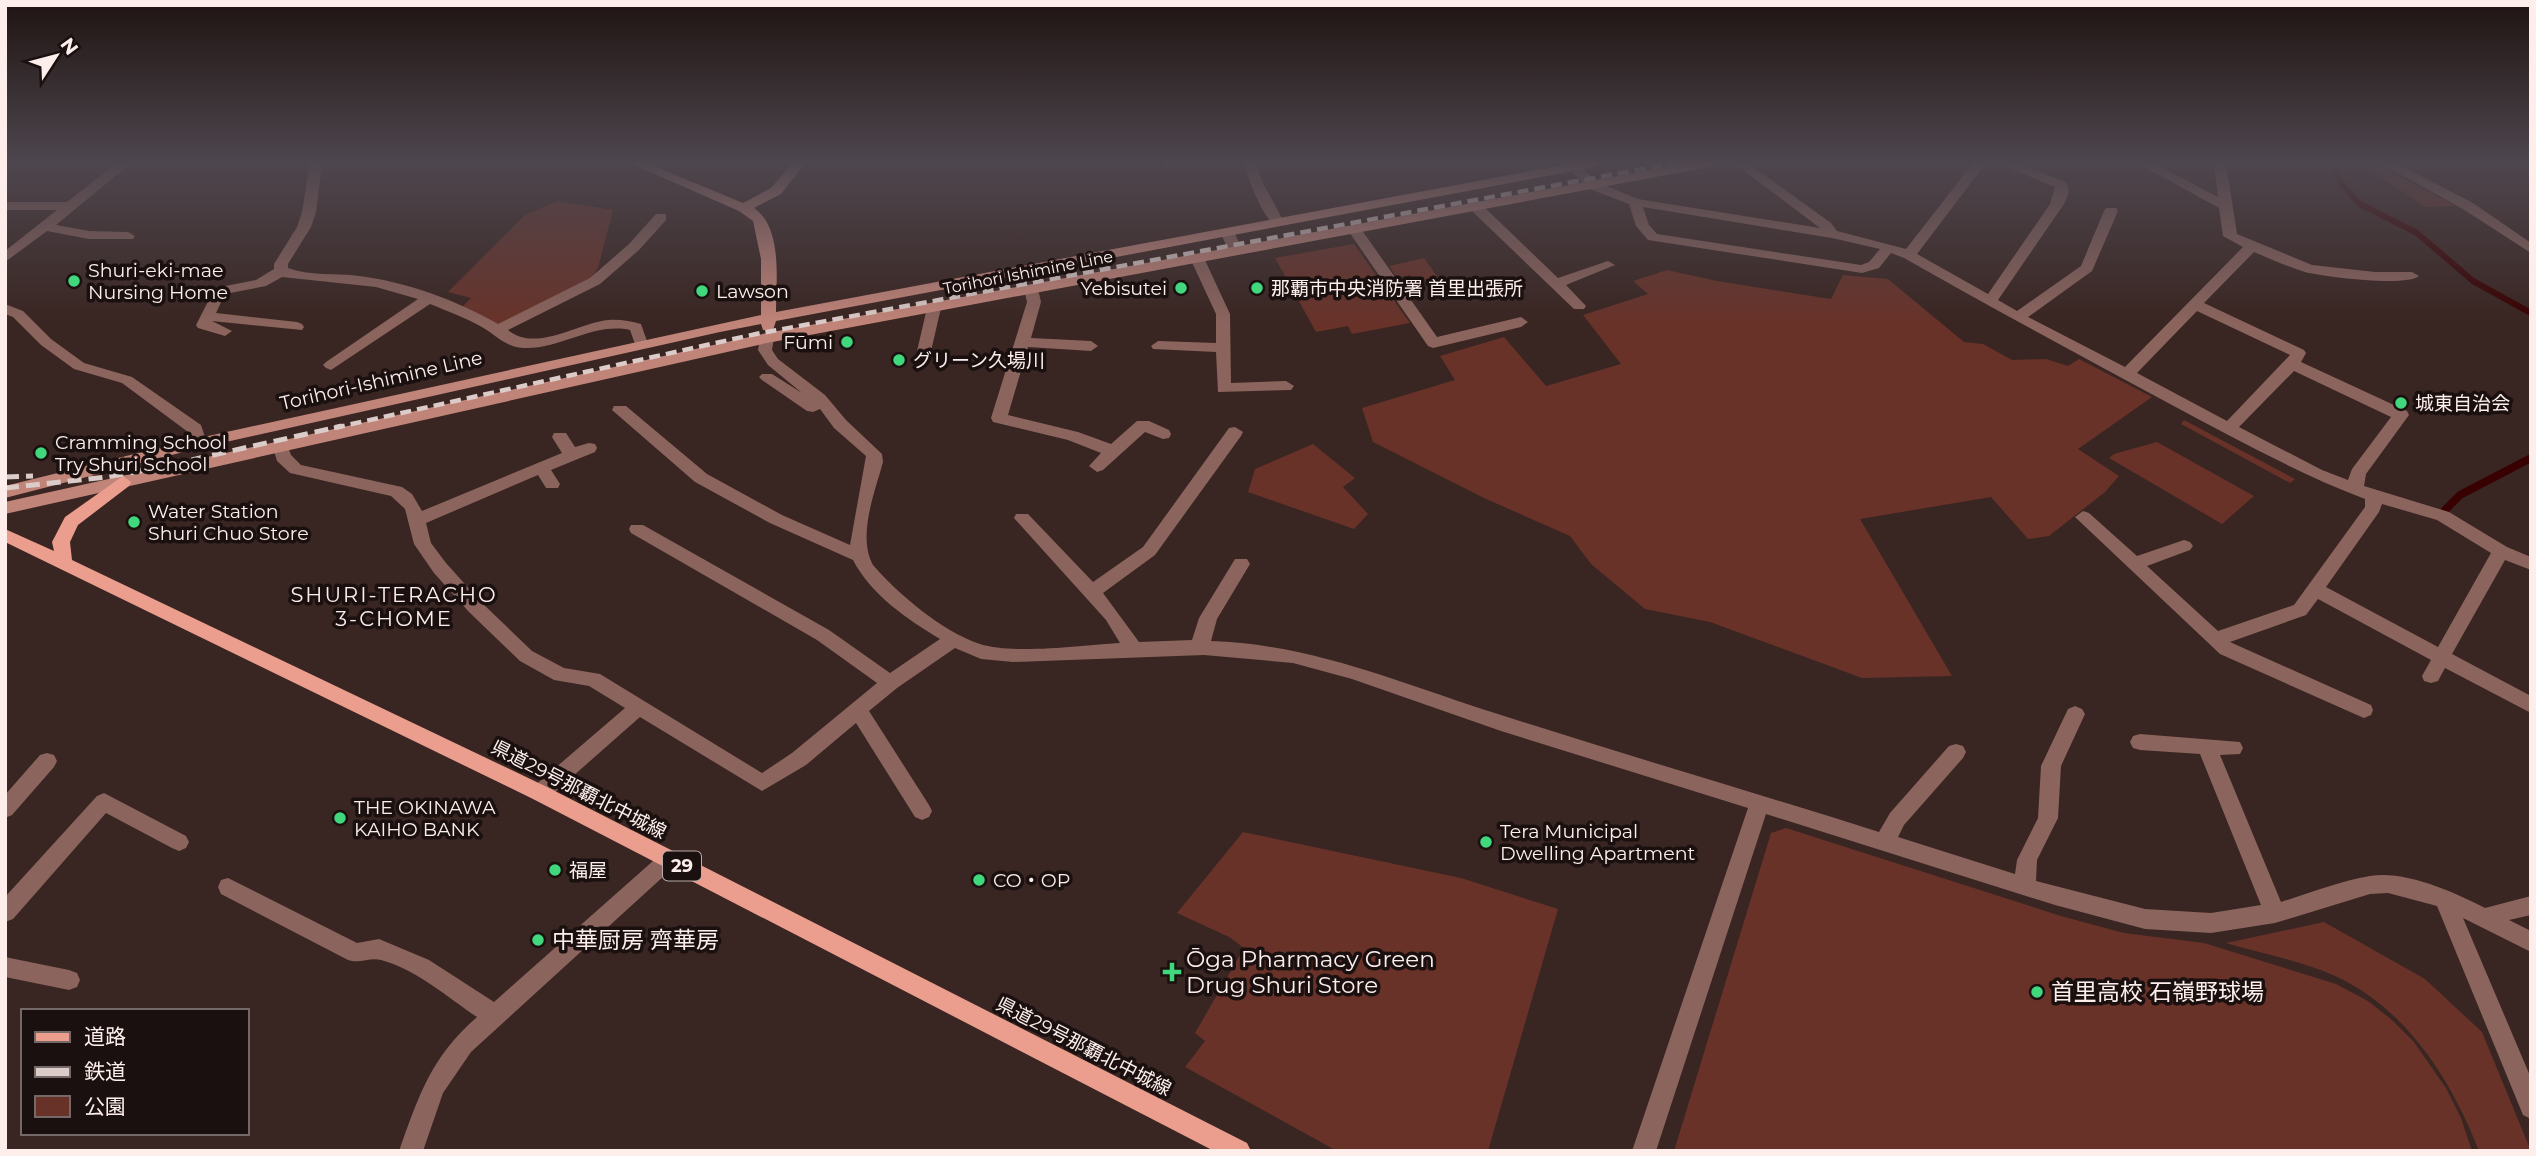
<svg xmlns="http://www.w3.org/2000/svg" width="2536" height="1156" font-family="Montserrat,'Noto Sans JP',sans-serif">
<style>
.green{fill:#683229}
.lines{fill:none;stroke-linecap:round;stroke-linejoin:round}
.stream-far1{stroke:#380000;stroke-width:6}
.stream{stroke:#380000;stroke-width:8}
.street{fill:#8b645d;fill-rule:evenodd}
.secondary{fill:#c18479;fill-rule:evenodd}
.primary{fill:#eb9d8e;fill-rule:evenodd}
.rail-far1{stroke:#dcccc9;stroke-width:4.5;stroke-dasharray:11 6;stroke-linecap:butt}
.rail{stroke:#dcccc9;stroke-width:5;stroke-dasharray:14 7;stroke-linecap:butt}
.poi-dot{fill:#41d77c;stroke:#1a100f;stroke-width:2.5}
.labels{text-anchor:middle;stroke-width:7;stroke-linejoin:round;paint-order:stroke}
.far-street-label{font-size:16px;fill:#fdeeeb;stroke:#1a100f}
.shield{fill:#1a100f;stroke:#b9aba9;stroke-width:2}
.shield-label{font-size:18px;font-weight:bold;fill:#fdeeeb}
.poi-label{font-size:19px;fill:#fdeeeb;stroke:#1a100f;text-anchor:start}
.street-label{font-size:19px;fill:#fdeeeb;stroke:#1a100f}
.neighbourhood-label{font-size:21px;letter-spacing:2px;fill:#fdeeeb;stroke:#1a100f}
.near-poi-label{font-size:23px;fill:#fdeeeb;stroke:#1a100f;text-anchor:start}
</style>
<rect width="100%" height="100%" fill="#392521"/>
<g class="green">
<path d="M2361 163H2374L2456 206 2425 207Z"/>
<path d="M557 201 613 210 598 268 590 280 495 327 460 309 471 298 448 292 525 215Z"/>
<path d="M1354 244 1410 323 1352 334 1348 326 1316 332 1275 258Z"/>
<path d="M1424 258 1439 279 1417 284 1410 275 1397 278 1389 266Z"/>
<path d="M1667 270 1717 281 1831 299 1843 275 1888 279 1964 342 1983 344 2012 360 2046 359 2068 366 2079 359 2152 397 2078 449 2119 476 2105 492 2049 536 2028 539 1991 497 1860 519 1952 676 1862 678 1710 622 1645 609 1591 564 1570 536 1484 498 1373 442 1362 408 1455 380 1440 356 1504 337 1546 386 1621 364 1583 315 1648 294 1633 281Z"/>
<path d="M2184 420 2295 479 2290 483 2181 424Z"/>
<path d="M2157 442 2254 496 2222 524 2109 458 2114 454Z"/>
<path d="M1313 444 1355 478 1343 487 1368 514 1354 529 1248 492 1255 469Z"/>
<path d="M1786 828 2061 916 2124 933 2204 943 2336 984 2368 1001 2392 1020 2414 1042 2446 1088 2461 1118 2472 1151H1674L1771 833Z"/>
<path d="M1243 832 1461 878 1558 909 1488 1151H1337L1185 1067 1205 1041 1195 1033 1244 948 1229 937 1177 913Z"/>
<path d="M2324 922 2425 979 2482 1032 2531 1151H2479C2452 1081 2406 1008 2335 976 2302 961 2260 953 2226 943Z"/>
</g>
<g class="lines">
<path class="stream-far1" d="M2331 163 2343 186 2360 204 2417 233 2473 281 2531 313"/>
<path class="stream" d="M2445 510 2460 495 2531 458"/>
<g class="street">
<path d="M117 163H131L56 225 89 231 128 232 135 236 133 239H89L47 231 5 262V251L57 210H7L5 202H67Z"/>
<path d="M310 163H322L316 212 311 227 288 264V268C309 276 336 273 359 276 407 282 456 300 498 324L590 278 629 244 656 214H666V220L639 250 600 284 508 330C536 353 578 323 608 320 620 319 630 321 641 324L648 344 646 347H636L630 330C593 322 560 350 523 348 505 347 495 334 480 326 464 317 447 311 430 304L331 370 326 368 323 365 326 362 418 299 376 287 282 277 266 286 225 294 216 313 297 322 302 324 304 327 302 330 212 321 232 331 225 336 198 328 196 325 215 288 256 280 274 269V264L297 227 302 212Z"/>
<path d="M1182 163 1168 168 1162 164V163Z"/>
<path d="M1244 163H1256L1263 183 1284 222 1282 225 1277 226C1263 220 1248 178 1244 163Z"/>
<path d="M1564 163H1577L1597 182 1638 199 1820 228 1734 163H1748L1831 223 1837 231 1906 249 1973 163H1986L1917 254 1988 294 2050 204 2055 187 1997 163H2015L2066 182 2069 192 2064 204 1998 300 2017 311 2081 266 2104 211 2106 208H2116L2118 211 2092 271 2028 317 2125 367 2243 247 2223 236 2219 208 2141 165 2153 163 2218 197 2214 163H2226L2237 234 2312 265 2375 272H2412L2419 276C2407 287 2324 277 2305 272 2288 267 2271 259 2254 252L2204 303 2304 350 2306 353 2301 362 2407 411 2409 415 2366 474 2364 486 2449 512 2507 547 2531 557V570L2505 560 2452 654 2531 696V713L2445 668 2438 681 2431 683 2424 681 2422 676 2431 660 2318 599 2306 615 2230 642 2371 705 2373 710 2371 715 2364 718 2357 715 2220 654 2075 517 2083 511 2089 513 2137 556 2184 540 2190 542 2193 546 2190 550 2147 566 2218 631 2294 605 2365 507V499C2297 473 2234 438 2170 404 2081 356 1992 308 1904 258L1891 253 1879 268 1862 273 1648 240 1636 226 1629 204 1587 188ZM1643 207 1832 238 1880 249 1869 262 1861 265 1657 234 1649 225ZM2197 311 2290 355 2227 421 2137 373ZM2294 371 2391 417 2352 469 2348 480 2322 470 2239 427ZM2382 504 2437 520 2491 553 2438 647 2326 587 2379 512Z"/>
<path d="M2380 163H2396L2473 203 2531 243V253L2463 209Z"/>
<path d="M1476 203 1481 204 1558 278 1608 261 1615 265 1566 285 1586 306 1584 309H1574L1471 210 1469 207Z"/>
<path d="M1354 225 1359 226 1437 337 1521 317 1528 322 1521 327 1433 348 1428 346 1347 229Z"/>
<path d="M1227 228 1234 232 1243 251 1241 254 1236 255 1229 251 1220 232Z"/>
<path d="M1197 254 1204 258 1230 314 1231 383 1286 381 1294 386 1291 390 1218 392 1216 352 1153 349 1151 346 1158 341 1216 343V314L1190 258Z"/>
<path d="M1031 285 1038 289 1041 302 1031 338 1091 341 1098 346 1091 351 1028 347 1008 415 1078 432 1111 444 1137 421H1149L1169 430 1171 434 1169 438 1163 439 1145 432 1103 470 1097 472 1089 466 1101 453 1068 440 993 422 991 418 1027 302 1024 289Z"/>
<path d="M5 304 23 311 51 339 84 363 132 377 201 425 207 443 205 447H193L188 432 122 383 74 369 41 345 13 317 5 314Z"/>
<path d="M934 304 941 308 931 351 924 356 917 351 927 308Z"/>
<path d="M767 333 774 338 772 350 778 359 825 395 846 420 882 454 883 462C875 492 857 536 873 565 898 594 943 632 980 644 1014 655 1083 645 1120 643L1106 620 1014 518 1016 514H1028L1093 582 1143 547 1229 428 1235 427 1243 432 1241 436 1155 555 1103 593 1139 642 1192 640 1199 618 1235 559H1247L1250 564 1217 619 1211 641C1312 644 1402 684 1498 714 1625 755 1753 792 1879 832L1890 813 1949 746 1956 744 1963 746 1966 752 1963 758 1904 825 1898 837 2015 874 2017 860 2038 818 2041 766 2068 709 2075 706 2082 709 2085 714 2061 766 2058 818 2037 860 2036 881 2145 909 2211 913 2261 905 2200 754 2140 750 2133 748 2130 742 2133 736 2140 734 2240 742 2243 748 2240 754 2220 755 2281 902C2310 893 2340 881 2370 876 2405 870 2454 892 2485 908L2531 896V915L2509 920 2531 931V952L2463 918 2531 1078V1119L2523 1115 2437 906 2388 893 2370 894 2275 923 2211 933 2145 929 2055 905 1766 814 1656 1151H1632L1748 808 1501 731 1352 679 1293 663 1204 655 1013 662 981 659 955 648 897 688 869 711 929 805 932 811 929 817 922 820 915 817 856 723 806 765 762 791 640 717 547 799 540 801 533 799 530 793 533 787 625 708 589 686 554 680 520 661 469 612 434 573 414 544 405 509 391 496 290 473 277 461 273 448 275 444H287L291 455 301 465 402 487 412 494 422 511 562 453 552 437 554 433H566L575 447 589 443 595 444 597 448 595 452 551 470 560 484 558 488H546L538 475 426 523 431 543 446 563 481 602 532 651 564 668 600 674 762 773 792 753 877 683 817 640 631 533 629 529 631 525H643L829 630 890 673 940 639C907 619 871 595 853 560L770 523 695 482 612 410 614 406H626L707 474 782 515 850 545 866 456 834 428 820 409 813 412 807 411 762 380 759 377 762 374H772L802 393 768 365 758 350 760 338Z"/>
<path d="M47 753 54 755 57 761 54 767 12 815 5 818V795L40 755Z"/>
<path d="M104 793 186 836 189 842 186 848 179 851 172 848 106 813 13 919 5 922V897L97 796Z"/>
<path d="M669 850 676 853 679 859 676 865 471 1052 443 1093 423 1151H399C419 1095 431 1057 477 1017 447 997 416 969 381 960 370 957 360 964 348 960L221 894 218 887 221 880 228 878 357 943 379 939 429 960 494 1002 662 853Z"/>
<path d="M5 957 69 970 77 973 80 980 77 987 69 990 5 977Z"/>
</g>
<g class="secondary">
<path d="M630 163H647L743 203 771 188 792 163H805L781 194 754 208C783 228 776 281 776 312L1574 163H1601L1595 167 776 321 773 330H763L761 324 720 332 199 448 5 498V486L199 438 761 315V259L753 221 739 211Z"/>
<path d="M1688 163H1715L1709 167 767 343 5 514V502L767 333Z"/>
</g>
<path class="primary" d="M123 476 131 482 129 486 78 525 70 542 72 560 547 787 1247 1143 1251 1151H1214L533 799 5 542V529L54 551 52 542 65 517Z"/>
<path class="rail-far1" d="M334 428 756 334 1674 163"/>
<g class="rail">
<path d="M5 477 33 476"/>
<path d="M5 488 107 477 151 469 342 426"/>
</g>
</g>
<linearGradient id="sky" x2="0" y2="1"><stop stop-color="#1f1412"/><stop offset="0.5" stop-color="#4e464e"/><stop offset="1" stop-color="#4e464e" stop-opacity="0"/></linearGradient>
<rect width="2536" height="325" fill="url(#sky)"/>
<g class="poi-dot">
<circle cx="74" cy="281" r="7"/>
<circle cx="1181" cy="288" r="7"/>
<circle cx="1257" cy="288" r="7"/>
<circle cx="702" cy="291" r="7"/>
<circle cx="847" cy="342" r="7"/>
<circle cx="899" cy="360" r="7"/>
<circle cx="2401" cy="403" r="7"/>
<circle cx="41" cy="453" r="7"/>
<circle cx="134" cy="522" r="7"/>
<circle cx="340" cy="818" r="7"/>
<circle cx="1486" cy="842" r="7"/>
<circle cx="555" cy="870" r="7"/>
<circle cx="979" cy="880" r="7"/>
<circle cx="538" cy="940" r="7"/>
<path d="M1168.5 961.5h7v7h7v7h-7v7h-7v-7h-7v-7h7z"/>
<circle cx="2037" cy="992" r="7"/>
</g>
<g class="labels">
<g class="far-street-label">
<text transform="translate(1028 272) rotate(-11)" y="6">Torihori Ishimine Line</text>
</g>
<rect class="shield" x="663" y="851.5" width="38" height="29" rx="5"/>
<g class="shield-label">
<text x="682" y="872">29</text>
</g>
<g class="poi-label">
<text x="88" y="277">Shuri-eki-mae<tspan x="88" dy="22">Nursing Home</tspan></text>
<text x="1167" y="295" text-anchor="end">Yebisutei</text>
<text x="1271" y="295">那覇市中央消防署 首里出張所</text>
<text x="716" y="298">Lawson</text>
<text x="833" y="349" text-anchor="end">Fūmi</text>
<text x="913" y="367">グリーン久場川</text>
<text x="2415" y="410">城東自治会</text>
<text x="55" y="449">Cramming School<tspan x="55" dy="22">Try Shuri School</tspan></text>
<text x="148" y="518">Water Station<tspan x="148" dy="22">Shuri Chuo Store</tspan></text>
<text x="354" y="814">THE OKINAWA<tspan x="354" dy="22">KAIHO BANK</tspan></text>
<text x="1500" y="838">Tera Municipal<tspan x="1500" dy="22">Dwelling Apartment</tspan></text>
<text x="569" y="877">福屋</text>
<text x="993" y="887">CO・OP</text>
</g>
<g class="street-label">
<text transform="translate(381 380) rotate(-13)" y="7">Torihori-Ishimine Line</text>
<text transform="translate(579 789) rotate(27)" y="7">県道29号那覇北中城線</text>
<text transform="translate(1084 1046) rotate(27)" y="7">県道29号那覇北中城線</text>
</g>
<g class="neighbourhood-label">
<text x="394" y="602">SHURI-TERACHO<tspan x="394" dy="24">3-CHOME</tspan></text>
</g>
<g class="near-poi-label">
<text x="552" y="948">中華厨房 齊華房</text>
<text x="1186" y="967">Ōga Pharmacy Green<tspan x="1186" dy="26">Drug Shuri Store</tspan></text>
<text x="2051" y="1000">首里高校 石嶺野球場</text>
</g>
</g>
<rect width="2536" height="1156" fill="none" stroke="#fdeeeb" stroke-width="14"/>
<rect x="21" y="1009" width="228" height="126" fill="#1a100f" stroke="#756967" stroke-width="2"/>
<rect x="35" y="1032" width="35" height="10" fill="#eb9d8e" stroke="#756967" stroke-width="2"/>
<text x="84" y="1044" font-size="21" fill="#fdeeeb">道路</text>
<rect x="35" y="1067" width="35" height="10" fill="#dcccc9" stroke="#756967" stroke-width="2"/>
<text x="84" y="1079" font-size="21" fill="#fdeeeb">鉄道</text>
<rect x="35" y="1096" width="35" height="21" fill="#683229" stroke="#756967" stroke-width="2"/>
<text x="84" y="1114" font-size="21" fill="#fdeeeb">公園</text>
<g transform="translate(56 56) rotate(54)" stroke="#1a100f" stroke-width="5" paint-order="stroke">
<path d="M0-5L12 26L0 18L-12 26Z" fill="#fdeeeb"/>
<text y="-10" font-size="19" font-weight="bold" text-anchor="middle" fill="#fdeeeb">N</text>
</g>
</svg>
